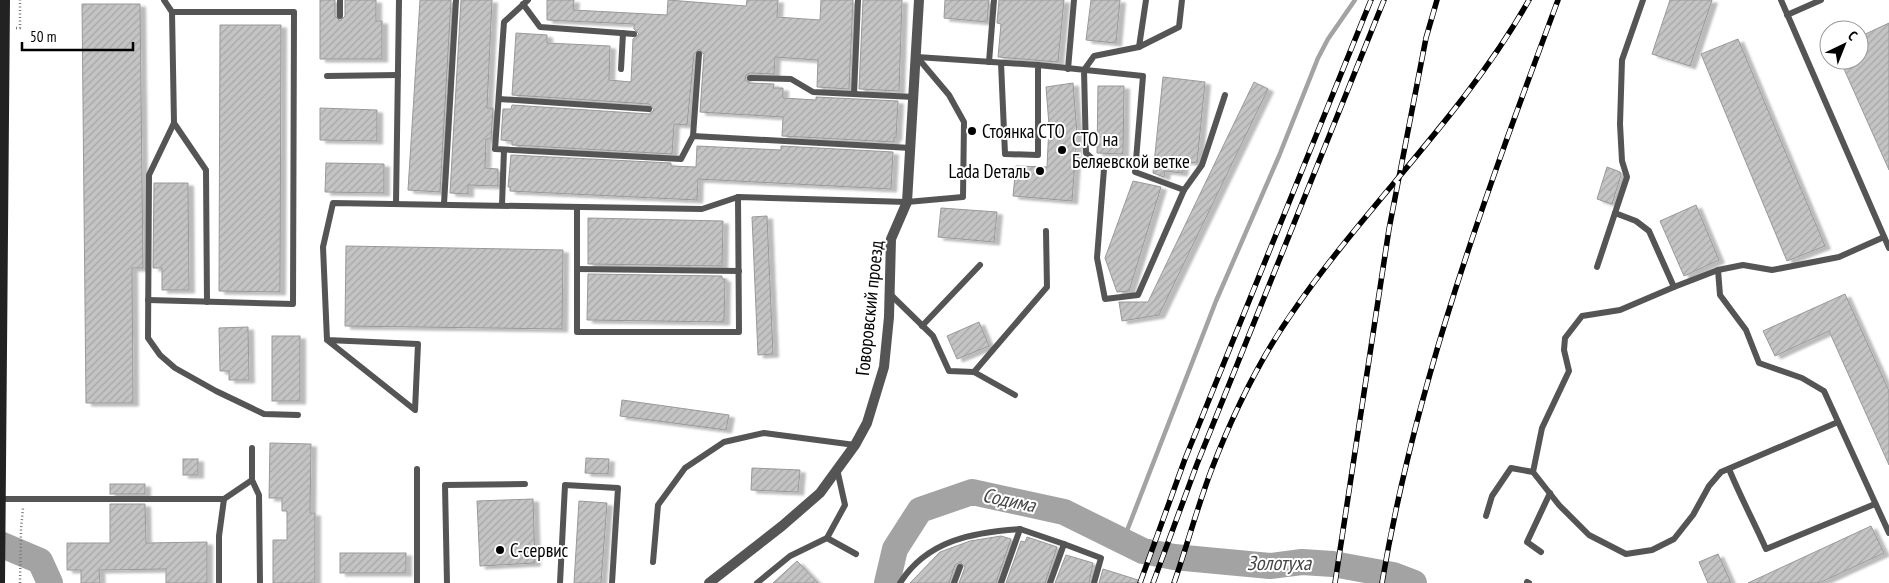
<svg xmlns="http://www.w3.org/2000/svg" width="1889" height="583" font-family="'PT Sans Narrow',sans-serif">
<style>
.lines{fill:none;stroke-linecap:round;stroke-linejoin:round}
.stream{stroke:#a3a3a3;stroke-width:4.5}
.river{stroke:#a3a3a3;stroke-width:26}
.building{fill:url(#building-hatch);stroke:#999;filter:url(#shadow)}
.path{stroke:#777;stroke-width:2.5;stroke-dasharray:1 2.5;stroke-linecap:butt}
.lane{stroke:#555;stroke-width:6}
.street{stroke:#555;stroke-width:10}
.secondary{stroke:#222;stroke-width:10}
.rail-casing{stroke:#000;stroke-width:5.5}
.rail{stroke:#fff;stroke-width:4;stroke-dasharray:11;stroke-linecap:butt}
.poi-dot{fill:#000;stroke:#fff;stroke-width:2}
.labels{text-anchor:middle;stroke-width:4;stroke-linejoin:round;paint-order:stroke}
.poi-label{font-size:19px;fill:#000;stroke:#fff;text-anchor:start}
.street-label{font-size:19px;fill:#000;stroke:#fff}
.water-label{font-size:20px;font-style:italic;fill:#444;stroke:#fff}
</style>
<defs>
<pattern id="building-hatch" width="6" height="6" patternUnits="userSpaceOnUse" patternTransform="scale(1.25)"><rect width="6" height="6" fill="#c4c4c4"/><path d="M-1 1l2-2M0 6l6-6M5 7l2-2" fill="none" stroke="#a7a7a7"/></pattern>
<filter id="shadow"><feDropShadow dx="5.5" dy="3" stdDeviation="1" flood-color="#0004"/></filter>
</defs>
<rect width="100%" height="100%" fill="#fff"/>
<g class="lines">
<path class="stream" d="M1123 541 1216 301 1279 156 1318 58 1328 39 1355 0"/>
<g class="river">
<path d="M0 544 40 561 50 583"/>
<path d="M887 583 895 549 920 510 972 492 1064 512 1143 551 1174 557 1270 566 1302 562 1333 564 1393 575 1414 583"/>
</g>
</g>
<g class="building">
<path d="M320 0H335V16L340 21 345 16V0H376V21H382V59H320Z"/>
<path d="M420 0H451L440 192 408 190Z"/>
<path d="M461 0H492L487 108H493L491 139H486L485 168 498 169V186L468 185V194L450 193Z"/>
<path d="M547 0H574L573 10 667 15 668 0 746 6 747 0H778L777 17 820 20 821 0H853L849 89 817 87 818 60 775 57 774 74 750 73 746 75 745 80 750 83 774 84 773 88H783V98L816 100V97L898 101 896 138 894 137V142L782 136 783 117 700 112 704 54 699 49 694 54 687 125 674 124 672 154 512 145V141L501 140 503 109H511L512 105 649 114 654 110 649 104 512 95 516 33 547 35V43L610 46 609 80 631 82 633 39 639 34 634 29V24L547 20Z"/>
<path d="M863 0H902L899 91 859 89Z"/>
<path d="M945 0H989L987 22 944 18Z"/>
<path d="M999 0H1064L1058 62 998 57 1001 24 997 23Z"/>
<path d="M1091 0H1120L1116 43 1086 40Z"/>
<path d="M1670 0H1712L1690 66 1652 54Z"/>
<path d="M82 4H140L143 268H132L133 403H86Z"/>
<path d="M1889 23V170L1840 60H1859V37Z"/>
<path d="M220 25H281L280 292 219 291Z"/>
<path d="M1738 39 1825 246 1787 261 1701 54Z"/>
<path d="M1163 77 1205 82 1197 163 1184 161 1182 173 1165 171 1164 177 1153 173Z"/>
<path d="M1254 82 1268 89 1159 315 1122 321 1119 302H1148Z"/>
<path d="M1073 83 1077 134 1072 201 1013 196 1016 166 1047 167 1049 125 1046 87Z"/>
<path d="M1098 86H1124L1123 154 1097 153Z"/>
<path d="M320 108 377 110V141L320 140Z"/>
<path d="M697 146 781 150V146L893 152 891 189 698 179 697 200 510 191V187H508L511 155 671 163V166L696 167Z"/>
<path d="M326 163 384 164V193L325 192Z"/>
<path d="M1607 167 1620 172 1621 175 1612 204 1597 199Z"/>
<path d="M1133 181 1161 187 1129 291 1117 292 1105 258Z"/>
<path d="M154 183H188L189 290H162V268H153Z"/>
<path d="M1696 205 1719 260 1684 276 1660 221Z"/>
<path d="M941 208 997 212 994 242 938 237Z"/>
<path d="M767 216 773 354 758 355 752 217Z"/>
<path d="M588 218 723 221 722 266 588 264Z"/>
<path d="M346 246 563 250 562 329 345 326Z"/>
<path d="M588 274 722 276V279H725L724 322 587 320Z"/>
<path d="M1845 294 1889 391V465L1829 331 1775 356 1763 331Z"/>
<path d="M979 322 989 346 957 359 947 336Z"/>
<path d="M248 327 249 380H229V371H220L219 328Z"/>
<rect x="272" y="336" width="28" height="65"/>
<path d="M622 400 729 415 726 430 620 416Z"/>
<path d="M270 443 311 444 310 513H315V583H273V540H287V511H282V498H269Z"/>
<path d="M586 458 609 459 608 474 585 473Z"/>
<rect x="183" y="459" width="15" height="16"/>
<path d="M752 468 800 470 798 492 751 490Z"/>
<rect x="110" y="484" width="35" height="10"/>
<path d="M533 499 535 563 480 566 477 501Z"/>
<path d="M579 501 607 503 601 583H574Z"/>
<path d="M110 504H145L146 543 207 542V583H166V569L99 570 100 583H81V570H67V543H110Z"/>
<path d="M1871 526 1884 553 1819 583H1748Z"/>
<path d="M1001 536 1011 539 996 583H959L965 567 960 562 955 565 949 583H910L940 552 970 541Z"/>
<path d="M1027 537 1057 547 1045 583H1006L1021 541 1025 542Z"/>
<rect x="340" y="553" width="66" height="20"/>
<path d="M1718 554 1731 583H1708L1699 562Z"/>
<path d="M1066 555 1093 563 1089 583H1055Z"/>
<path d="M797 561 818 583H773Z"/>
<path d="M1103 569 1138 580V583H1099Z"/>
</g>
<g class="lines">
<g class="path">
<path d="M16 28H20V0"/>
<path d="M20 583 21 529 23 508"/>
</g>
<g class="lane">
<path d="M164 0 172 12 174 123 149 175 148 338 160 355 175 368 216 391 264 414 298 415"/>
<path d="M528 0 504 22 495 149 681 159 693 136 911 148"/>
<path d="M1781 0 1889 248"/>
<path d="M523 4 540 27 634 34"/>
<path d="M1787 15 1821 0"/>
<path d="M340 16V0"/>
<path d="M1139 47 1146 0"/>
<path d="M917 57 1038 65V155L1005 154 1001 63"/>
<path d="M989 62 994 0"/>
<path d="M1038 65 1143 76 1135 172 1184 190 1138 295 1105 299 1097 258 1104 169 1086 153 1084 70 1094 56 1139 47 1179 27 1182 0"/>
<path d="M621 69 623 33"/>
<path d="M1068 69 1074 0"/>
<path d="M327 76 398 75"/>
<path d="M750 78 791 79 813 92 914 97"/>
<path d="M854 94 858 0"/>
<path d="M499 99 649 109"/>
<path d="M174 123 206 170 207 302"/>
<path d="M693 136 699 54"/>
<path d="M1184 190 1202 165 1225 95"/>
<path d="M396 203 399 0"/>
<path d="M444 204 456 0"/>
<path d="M502 205 504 150"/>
<path d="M577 207V332H739L738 197"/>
<path d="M1615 213 1636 221 1649 231 1674 287 1718 270"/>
<path d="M1884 237 1839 257 1772 270 1743 265 1718 270 1720 295 1746 330 1759 363 1802 378 1824 391 1889 533"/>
<path d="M1597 267 1627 177 1622 161 1620 124 1622 60 1643 0"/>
<path d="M577 269 739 271"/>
<path d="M1674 287 1620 310 1582 316 1565 338 1564 350 1569 371 1542 428 1533 472 1559 505 1589 535 1626 554 1652 550 1674 539 1693 515 1709 486 1721 472 1838 422"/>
<path d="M890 294 933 336 949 371 974 372 1015 395"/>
<path d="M148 300 293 304 294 12H172"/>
<path d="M922 326 980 265"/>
<path d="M327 340 418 344 415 410 327 340 323 247 333 203 702 209 738 197 907 202 963 197 964 122 949 95 917 57"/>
<path d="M974 372 1047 287 1046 231"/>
<path d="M417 469V583"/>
<path d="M1729 469C1740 496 1754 522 1766 549L1875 504"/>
<path d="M252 480 259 495 260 583"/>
<path d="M2 499H224L252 480V448"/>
<path d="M1486 516 1492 496 1511 468 1533 472"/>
<path d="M827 538 856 554"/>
<path d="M1541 552 1527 542 1550 493"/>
<path d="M653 562 658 505 685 468 724 442 764 433 855 445"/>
<path d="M1527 582 1529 583"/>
<path d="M219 583V536L224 499"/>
<path d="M447 583 445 485 525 484"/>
<path d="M560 583 565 485 618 488 612 583"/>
<path d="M757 583 790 556 827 538 845 505 837 469"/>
<path d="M900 583C927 540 974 532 1020 529"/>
<path d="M954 583 960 567"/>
<path d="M1001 583 1020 529 1064 544"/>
<path d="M1050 583 1064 544 1101 558 1094 583"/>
</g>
<path class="street" d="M709 583 782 526 820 493 855 445 867 423 884 367 889 317 891 239 907 202 919 0"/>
<path class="secondary" d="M0 583 5 0"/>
<defs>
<g id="rail">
<path d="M1140 583 1185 459 1371 0"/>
<path d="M1153 583 1197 464 1384 0"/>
<path d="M1174 583C1187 546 1197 508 1211 471 1232 416 1258 362 1292 313 1366 205 1464 115 1529 0"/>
<path d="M1335 583 1389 229 1426 38 1437 0"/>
<path d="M1382 583C1416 381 1487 191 1558 0"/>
</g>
</defs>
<use href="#rail" class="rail-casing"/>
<use href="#rail" class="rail"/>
</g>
<g class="poi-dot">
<circle cx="972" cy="131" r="5"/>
<circle cx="1062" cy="150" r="5"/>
<circle cx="1040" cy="171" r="5"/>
<circle cx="500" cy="550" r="5"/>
</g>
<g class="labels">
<g class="poi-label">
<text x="982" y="138">Стоянка СТО</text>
<text x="1072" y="146">СТО на<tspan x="1072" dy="22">Беляевской ветке</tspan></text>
<text x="1030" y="178" text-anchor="end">Lada Dеталь</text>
<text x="510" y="557">С-сервис</text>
</g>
<g class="street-label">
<text transform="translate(869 308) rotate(-84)" y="7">Говоровский проезд</text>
</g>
<g class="water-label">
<text transform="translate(1009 500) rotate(12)" y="7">Содима</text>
<text x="1279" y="570">Золотуха</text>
</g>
</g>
<g transform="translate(1844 45) rotate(43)"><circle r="24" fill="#ffffff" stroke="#999999"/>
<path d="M0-4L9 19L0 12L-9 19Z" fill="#000000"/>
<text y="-8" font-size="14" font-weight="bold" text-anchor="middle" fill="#000000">С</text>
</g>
<path d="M22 42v8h111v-8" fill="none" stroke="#000000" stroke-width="2.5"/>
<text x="30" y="42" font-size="15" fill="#000000" stroke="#ffffff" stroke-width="4" paint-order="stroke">50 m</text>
</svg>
